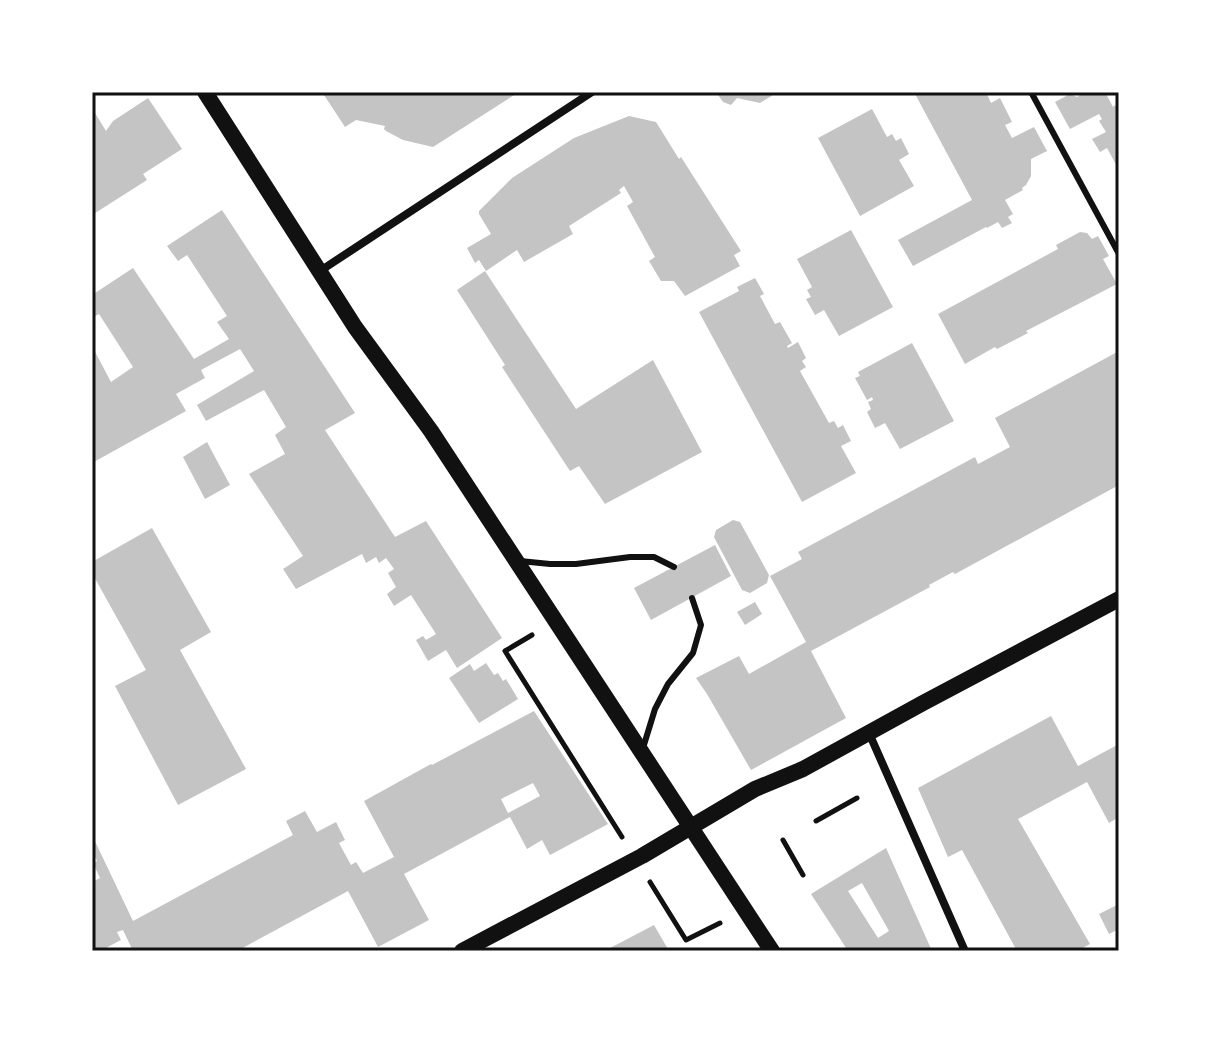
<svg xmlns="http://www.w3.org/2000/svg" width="1211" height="1043" font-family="'Fira Sans Condensed',sans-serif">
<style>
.building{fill:#c4c4c4;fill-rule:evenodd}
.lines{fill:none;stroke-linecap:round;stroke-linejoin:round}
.path{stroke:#111;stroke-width:5}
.service{stroke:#111;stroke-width:6}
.minor{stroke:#111;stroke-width:8}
.secondary{stroke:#111;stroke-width:16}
.neatline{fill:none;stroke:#111;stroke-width:3}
</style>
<rect width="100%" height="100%" fill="#fff"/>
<g class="building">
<path d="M322 92H519L433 147 403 140 386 131 384 129 385 126 356 120 345 127Z"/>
<path d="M716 92H778L760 103 737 98 731 105 723 102Z"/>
<path d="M914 92H986L991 103 1000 98 1012 122 1005 125 1012 138 1034 127 1047 151 1031 159V176L1026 185 1022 188 1023 190 1005 200 1013 214 1008 217 1012 223 1002 228 998 222 987 228 986 227 913 266 898 240 972 200Z"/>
<path d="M1085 92H1105L1113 107 1115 105 1119 113V170L1107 148 1100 152 1092 139 1106 132 1099 121 1102 119 1099 114 1070 129 1055 102 1070 94 1077 97Z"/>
<path d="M148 98 182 149 143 174 147 180 92 215V108L106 131 113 121Z"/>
<path d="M872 109 887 137 892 134 896 141 901 138 909 154 899 160 914 186 860 216 818 138Z"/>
<path d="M629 116 656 122 679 159 681 157 741 251 734 255 740 266 685 296 674 281H661L649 261 655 257 627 206 633 202 624 186 619 190 621 193 569 226 573 234 524 262 517 250 486 271 479 260 475 263 467 248 491 234 479 214V211L512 178 574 138Z"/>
<path d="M222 210 355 413 325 430 395 537 426 521 502 638 457 668 446 650 428 661 416 640 423 636 426 640 436 634 411 595 394 606 387 594 396 587 388 573 394 569 386 558 379 563 376 557 366 563 362 554 296 589 283 569 303 556 249 474 285 454 275 435 286 427 264 390 206 421 197 405 254 371 240 349 201 370 205 378 176 394 186 411 92 463V346L111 382 133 367 99 314 92 318V295L133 268 194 359 229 339 217 322 227 316 187 255 178 261 167 246Z"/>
<path d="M851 230 893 307 839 336 824 310 815 315 806 299 811 297 807 290 812 287 797 259Z"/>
<path d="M1080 232 1087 233 1092 239 1098 236 1109 256 1103 259 1117 284 1026 331 1028 333 997 349 995 347 965 364 938 314 1058 249 1056 245Z"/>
<path d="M485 271 576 409 653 360 702 452 605 504 579 466 570 471 502 367 505 365 457 290Z"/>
<path d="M755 278 764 294 760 296 775 324 780 322 792 343 787 346 788 348 798 342 806 358 802 361 806 367 800 371 829 423 834 421 838 428 843 425 851 441 841 446 856 473 802 502 699 312 739 291 737 287Z"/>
<path d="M912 343 954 421 900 449 885 423 875 428 867 412 871 409 868 402 873 400 872 397 867 400 855 378 860 376 858 372Z"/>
<path d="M1119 351V485L955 574 953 572 929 585 930 587 811 651 846 718 751 770 707 694 696 678 739 656 749 674 806 642 770 576 802 559 798 552 975 457 978 464 1010 447 995 418Z"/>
<path d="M207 442 230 485 205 499 183 457Z"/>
<path d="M733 520 740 522 769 575 767 583 750 593 742 590 714 537 716 530Z"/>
<path d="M152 528 211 632 180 650 246 769 178 805 115 686 146 670 92 573V562Z"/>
<path d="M715 545 731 576 651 620 634 588Z"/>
<path d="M755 602 762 614 745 625 737 612Z"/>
<path d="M486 663 494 675 498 673 503 681 506 679 518 699 479 723 449 678 470 664 474 671Z"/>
<path d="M534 711 608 824 550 855 542 840 527 849 510 817 506 819 404 874 429 920 378 947 348 891 237 951H133L123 930 117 932 121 940 104 949 105 951H92V882L100 878 93 863 97 861 92 851V835L133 921 293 835 286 821 305 811 317 832 336 822 345 840 339 843 351 865 356 862 363 873 394 857 364 801 431 764 432 765ZM533 783 540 796 508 813 501 799Z"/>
<path d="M1051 716 1078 766 1119 744V817L1109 823 1087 782 1018 819 1090 944 1077 951H1017L962 850 948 857 918 788Z"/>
<path d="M886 848 911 904 932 951H848L811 894ZM862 883 889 931 878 938 848 891Z"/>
<path d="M1117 905 1119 909V929L1109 934 1099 914Z"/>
<path d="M654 925 669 951H605L612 947Z"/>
</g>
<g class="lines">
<g class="path">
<path d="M532 635 505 651 622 837"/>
<path d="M816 821 857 798"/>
<path d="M783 840 803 875"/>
<path d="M650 882 686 940 720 923"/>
</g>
<g class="service">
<path d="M1031 92 1119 254"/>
<path d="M520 561 550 564H576L630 557H654L674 567"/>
<path d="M643 748 655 709 668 684 693 653 701 625 692 598"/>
</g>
<g class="minor">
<path d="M320 271 592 92"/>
<path d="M869 733 965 951"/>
</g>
<g class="secondary">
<path d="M205 92 355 327 431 431 772 951"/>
<path d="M462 951 642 856 755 789 803 769 923 703 1119 599"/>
</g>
</g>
<rect width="1211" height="1043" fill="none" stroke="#ffffff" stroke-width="188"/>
<rect x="94" y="94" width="1023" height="855" class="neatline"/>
</svg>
